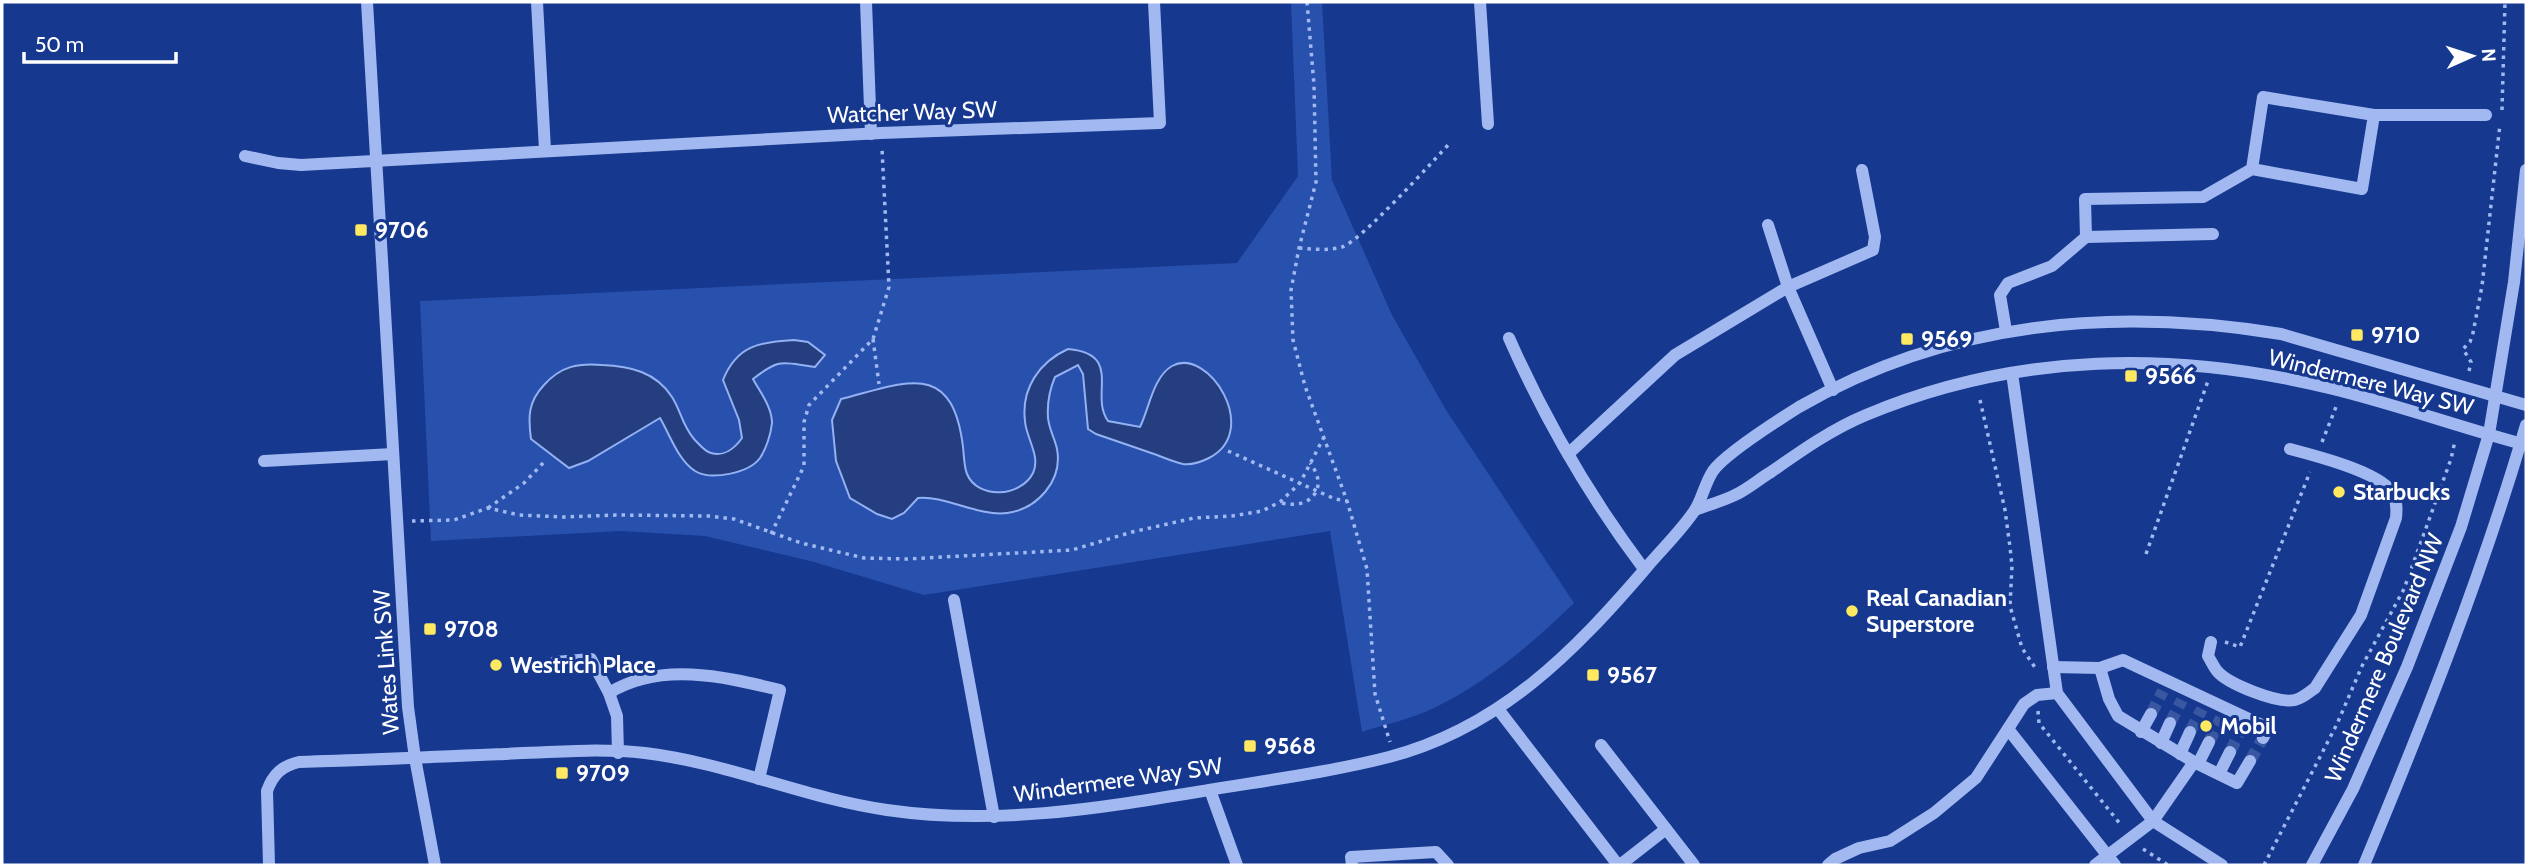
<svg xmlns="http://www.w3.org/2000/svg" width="2528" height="867" font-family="Cabin,sans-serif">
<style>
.green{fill:#2850ad}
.water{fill:#243e7f;stroke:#94b1f3;stroke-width:2}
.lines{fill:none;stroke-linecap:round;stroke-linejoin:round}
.minor-tunnel{stroke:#3956a0;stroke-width:12;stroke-dasharray:12 6;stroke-linecap:butt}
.path{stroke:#a1b9f0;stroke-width:3.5;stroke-dasharray:3.5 5;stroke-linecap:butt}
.minor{stroke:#a1b9f0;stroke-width:12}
.poi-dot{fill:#ffe960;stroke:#16388f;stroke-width:2.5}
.labels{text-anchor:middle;stroke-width:6;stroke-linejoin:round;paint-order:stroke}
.street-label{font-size:23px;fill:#fff;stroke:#16388f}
.poi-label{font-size:23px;font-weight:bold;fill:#fff;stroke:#16388f;text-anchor:start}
</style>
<rect width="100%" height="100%" fill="#16388f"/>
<path class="green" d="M1291 2H1322L1332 180 1392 315 1446 410 1574 603C1533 643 1486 683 1434 708 1412 719 1385 724 1362 732L1330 531 924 595 814 562 705 536 621 531 431 541 420 301 1237 263 1298 176Z"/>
<g class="water">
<path d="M794 340 808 342 825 355 815 367C782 363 781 357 753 379 760 392 772 407 772 423 771 434 766 449 760 458 749 473 711 481 695 471 678 460 670 435 660 418L588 461 569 468 531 439C528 417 528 402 544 385 561 366 578 363 602 365 630 366 656 372 672 397 681 411 682 425 694 439 699 444 704 451 711 453 724 457 735 448 742 438L739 420 723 380C737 345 760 342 794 340Z"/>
<path d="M1068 349C1124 354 1089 395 1108 421L1140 427C1149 409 1153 377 1172 366 1208 346 1262 431 1209 458 1201 462 1191 465 1183 464 1174 462 1165 458 1157 455 1137 448 1116 441 1096 434L1088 429 1083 374 1078 365 1055 377C1049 391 1047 403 1048 418 1049 429 1055 439 1057 449 1063 481 1037 509 1007 513 980 517 944 495 918 498L904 513 892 519 877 514 850 498 836 461 832 420 841 399C905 383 952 358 963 447 964 455 964 467 967 474 978 500 1021 497 1033 473 1041 456 1026 438 1025 421 1021 389 1039 362 1068 349Z"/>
</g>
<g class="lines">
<g class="minor-tunnel">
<path d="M2151 714 2163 691"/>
<path d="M2170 723 2182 700"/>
<path d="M2190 732 2202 709"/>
<path d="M2209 742 2221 718"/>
<path d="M2230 752 2242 728"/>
<path d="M2250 761 2263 738"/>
</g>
<g class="path">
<path d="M1307 2 1314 85 1316 182 1299 248 1291 290 1293 340 1305 386 1347 501 1367 569 1375 694 1390 742"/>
<path d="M2502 110 2505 2"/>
<path d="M1299 248C1313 249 1328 251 1342 247 1360 242 1433 161 1451 142"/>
<path d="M873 339 879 384"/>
<path d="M2469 371 2471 362 2463 349 2470 342 2473 333 2482 286 2500 124"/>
<path d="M1980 400 2005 510 2010 547 2012 566 2010 606 2022 648 2036 669"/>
<path d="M2322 442 2336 407"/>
<path d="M1228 451 1335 499 1347 501"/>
<path d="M1282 503C1310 510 1330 488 1310 463"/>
<path d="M488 508 524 483 546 460"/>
<path d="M412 521 454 520 488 508 519 515 564 517 617 515 709 516 734 519 801 543 864 558 906 559 1072 550 1132 532 1194 518 1232 516 1262 511 1280 502 1300 483 1324 437"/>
<path d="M771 534 804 466V422L809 405 873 339 889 287 882 149"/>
<path d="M2146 554 2208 381"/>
<path d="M2225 642 2240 647 2310 472"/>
<path d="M2038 711 2039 723 2121 825"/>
<path d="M2143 849 2168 865"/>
<path d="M2264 865 2337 724 2362 666 2404 589 2451 459 2455 441"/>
</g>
<g class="minor">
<path d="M367 2 408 707 415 758 435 865"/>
<path d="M537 2 545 150"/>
<path d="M866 2 871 134"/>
<path d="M1480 2 1488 124"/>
<path d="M2374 115H2486"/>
<path d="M245 156 278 163 301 165 881 133 1160 123 1154 2"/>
<path d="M1768 225 1788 287 1833 390"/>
<path d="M2086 237 2085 199 2203 197 2252 169 2362 189 2374 115 2263 97 2252 169"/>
<path d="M2006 331 2000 295 2008 283 2052 266 2086 237 2213 234"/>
<path d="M1509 338C1546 422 1589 496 1644 569"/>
<path d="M2012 373 2057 693 2153 821 2222 865"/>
<path d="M1568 454 1675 355 1788 287 1873 250 1875 237 1862 170"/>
<path d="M264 461 393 454"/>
<path d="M1695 510C1708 505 1723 501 1735 495 1748 489 1759 479 1771 472 1801 451 1832 429 1866 415 2016 352 2176 350 2333 389 2398 405 2462 428 2526 445"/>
<path d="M954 600 994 817"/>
<path d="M2211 642 2208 656C2211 661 2214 667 2217 671 2228 684 2278 704 2295 700 2303 698 2308 693 2315 688L2361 615 2396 518C2397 508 2397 499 2391 491 2377 471 2313 455 2290 449"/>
<path d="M555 662 591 659 609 693C661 661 725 677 780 690L759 779"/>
<path d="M2053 667 2100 668 2123 660 2268 728 2263 738"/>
<path d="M2100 668 2109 699 2118 716 2194 762"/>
<path d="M609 693 617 716 618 753"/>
<path d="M1498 709 1618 865"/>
<path d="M2008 729 2115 865"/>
<path d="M2141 732 2151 714"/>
<path d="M2161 743 2170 723"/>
<path d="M1601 745 1694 865"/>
<path d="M2180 754 2190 732"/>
<path d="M2198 764 2209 742"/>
<path d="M2219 774 2230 752"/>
<path d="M1210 790 1237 865"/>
<path d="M269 865 267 791C273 774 282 766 299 762 368 760 436 757 505 754 551 752 599 748 645 753 728 763 804 798 887 810 997 826 1100 808 1209 790 1269 780 1330 772 1389 757 1500 728 1574 652 1646 568 1662 549 1681 531 1695 510 1702 499 1705 483 1713 471 1725 454 1780 419 1799 407 1949 321 2113 307 2281 334L2526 405"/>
<path d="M1352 865 1351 857 1436 852 1448 865"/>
<path d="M1620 865 1666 829"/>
<path d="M1828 865 1835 859 1859 848 1890 841 1934 813 1976 778 2024 704 2037 695 2057 693"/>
<path d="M2095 865 2153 821 2194 762 2237 783 2250 761"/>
<path d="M2312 865 2353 789 2407 667 2461 527 2489 434 2514 282 2526 170"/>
<path d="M2364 865C2424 721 2482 575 2526 425"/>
</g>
</g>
<g class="poi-dot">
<rect x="354" y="223" width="14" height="14" rx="3.5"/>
<rect x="2350" y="328" width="14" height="14" rx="3.5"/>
<rect x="1900" y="332" width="14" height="14" rx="3.5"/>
<rect x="2124" y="369" width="14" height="14" rx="3.5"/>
<circle cx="2339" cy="492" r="7"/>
<circle cx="1852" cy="611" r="7"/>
<rect x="423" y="622" width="14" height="14" rx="3.5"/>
<circle cx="496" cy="665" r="7"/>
<rect x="1586" y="668" width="14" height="14" rx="3.5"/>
<circle cx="2206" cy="726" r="7"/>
<rect x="1243" y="739" width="14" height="14" rx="3.5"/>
<rect x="555" y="766" width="14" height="14" rx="3.5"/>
</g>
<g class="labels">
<g class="street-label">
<text transform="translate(912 112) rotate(-2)" y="8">Watcher Way SW</text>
<text transform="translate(2371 382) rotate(14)" y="8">Windermere Way SW</text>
<text transform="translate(2384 658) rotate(-67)" y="8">Windermere Boulevard NW</text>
<text transform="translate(386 662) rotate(-94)" y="8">Wates Link SW</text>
<text transform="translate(1118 780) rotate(-8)" y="8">Windermere Way SW</text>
</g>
<g class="poi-label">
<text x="375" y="238">9706</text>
<text x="2371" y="343">9710</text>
<text x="1921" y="347">9569</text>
<text x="2145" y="384">9566</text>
<text x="2353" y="500">Starbucks</text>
<text x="1866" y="606">Real Canadian<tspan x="1866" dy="26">Superstore</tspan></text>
<text x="444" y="637">9708</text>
<text x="510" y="673">Westrich Place</text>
<text x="1607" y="683">9567</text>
<text x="2220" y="734">Mobil</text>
<text x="1264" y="754">9568</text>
<text x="576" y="781">9709</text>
</g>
</g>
<rect width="2528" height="867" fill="none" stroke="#ffffff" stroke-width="7"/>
<g transform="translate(2472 56) rotate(87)" stroke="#16388f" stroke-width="5" paint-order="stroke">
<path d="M0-5L12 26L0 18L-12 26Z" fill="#ffffff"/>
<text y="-10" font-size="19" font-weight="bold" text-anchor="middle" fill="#ffffff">N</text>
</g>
<path d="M24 52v10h152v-10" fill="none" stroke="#ffffff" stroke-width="3.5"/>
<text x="35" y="52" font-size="21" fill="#ffffff" stroke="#16388f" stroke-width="5" paint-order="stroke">50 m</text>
</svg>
